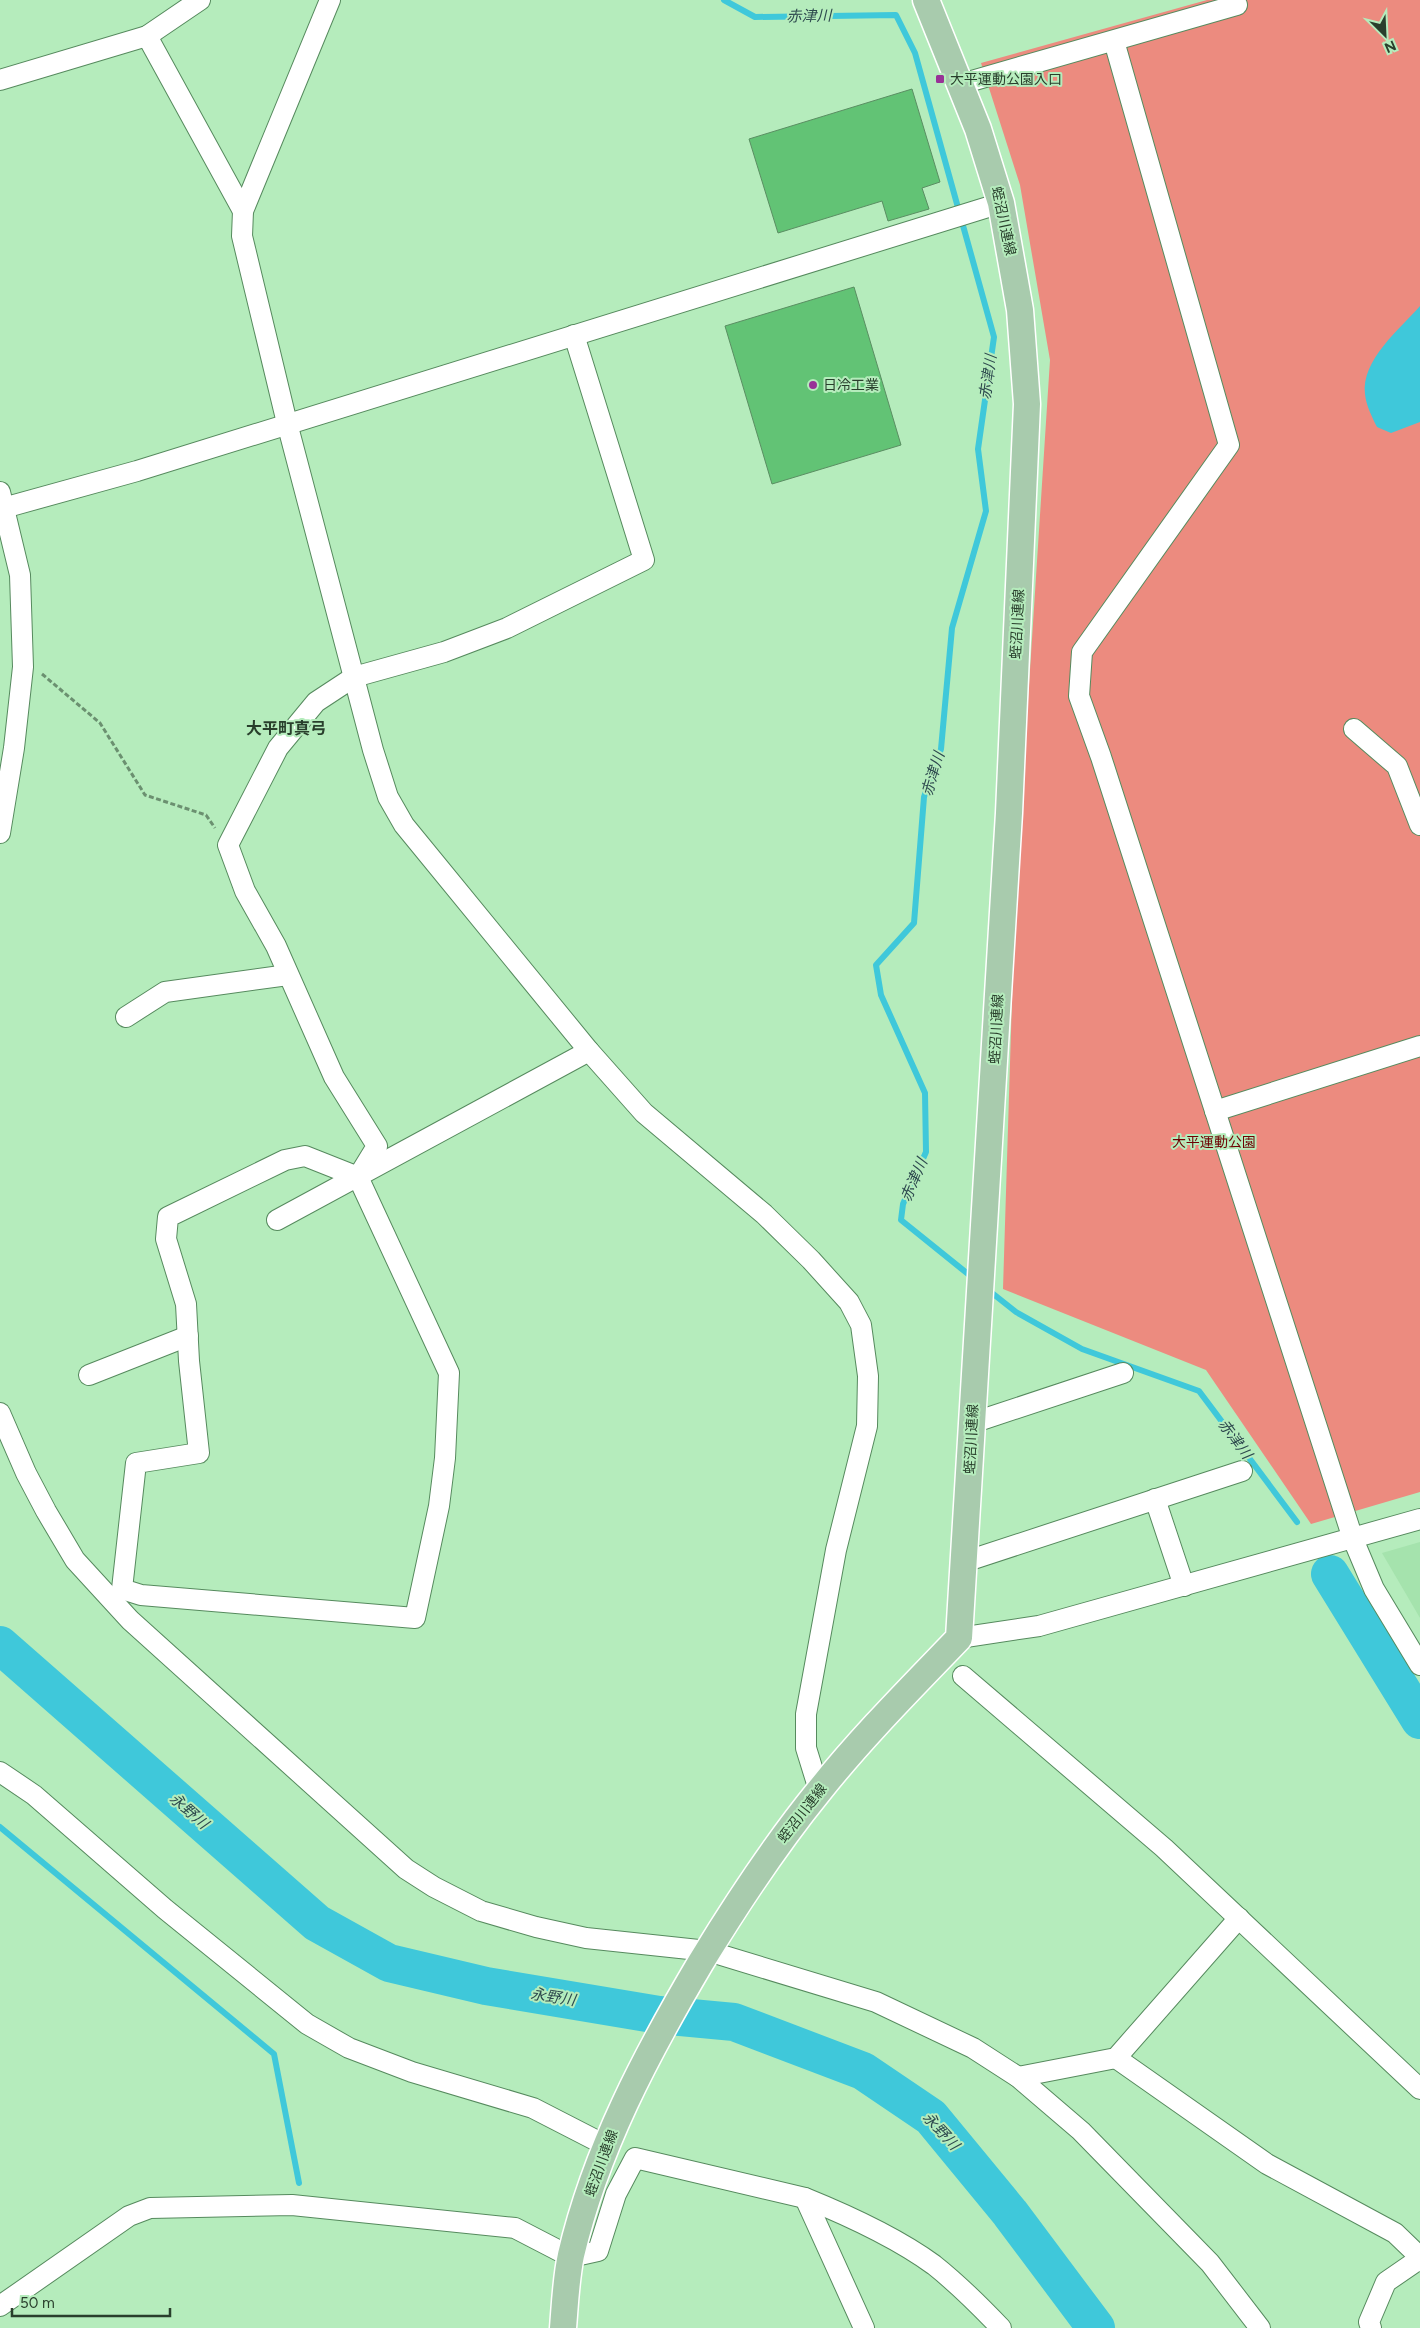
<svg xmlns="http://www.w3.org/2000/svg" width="1420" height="2328" font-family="Figtree,'Noto Sans JP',sans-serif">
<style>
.built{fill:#a5e3ad}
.green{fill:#ec8b7f}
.water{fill:#3fc8da}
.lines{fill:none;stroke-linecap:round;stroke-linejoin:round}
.stream{stroke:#3fc8da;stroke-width:6}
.river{stroke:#3fc8da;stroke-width:38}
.building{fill:#62c375;stroke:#5a8e62}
.minor-casing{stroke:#568a5e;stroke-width:22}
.major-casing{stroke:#fff;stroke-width:29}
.path{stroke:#6b9070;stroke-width:3;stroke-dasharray:5 2.5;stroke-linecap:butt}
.minor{stroke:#fff;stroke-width:20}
.major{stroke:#a8cbad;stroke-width:26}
.poi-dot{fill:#983297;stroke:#b5ecbc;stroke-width:2}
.labels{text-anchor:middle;stroke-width:4;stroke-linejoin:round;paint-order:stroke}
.poi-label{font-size:14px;fill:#293f2c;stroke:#b5ecbc;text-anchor:start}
.street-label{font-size:14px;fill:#293f2c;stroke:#b5ecbc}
.park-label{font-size:14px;fill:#6e0002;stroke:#b5ecbc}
.water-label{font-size:15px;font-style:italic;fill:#2d494e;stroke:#b5ecbc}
.quarter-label{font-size:16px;font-weight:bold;fill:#293f2c;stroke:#b5ecbc}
</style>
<rect width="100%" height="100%" fill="#b5ecbc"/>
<path class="built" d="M1420 1542V1618L1382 1553Z"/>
<path class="green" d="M1207 0H1420V1492L1311 1524 1206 1370 1003 1289 1015 902 1050 360 1020 185 981 63Z"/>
<path class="water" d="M1420 306V422L1391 433 1377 427C1372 417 1366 405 1365 394 1361 360 1400 329 1420 306Z"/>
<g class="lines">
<g class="stream">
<path d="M724 0 755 17 896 15 915 53 994 337 978 449 986 511 952 628 941 749 924 797 914 923 876 965 881 995 925 1093 926 1152 903 1204 901 1220 973 1278"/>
<path d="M987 1289 1016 1312 1082 1349 1199 1391 1297 1522"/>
<path d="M0 1827 274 2054 299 2183"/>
</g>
<g class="river">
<path d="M1330 1574 1420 1720"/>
<path d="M0 1645 317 1923 389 1963 486 1986 659 2015 734 2022 863 2071 931 2117 1010 2213 1096 2328"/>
</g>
</g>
<g class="building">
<path d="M912 89 940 182 922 188 929 209 888 221 882 201 778 233 749 139Z"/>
<path d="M854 287 901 445 772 484 725 326Z"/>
</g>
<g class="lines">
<defs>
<g id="minor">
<path d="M330 0 243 211 242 236 287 423 373 750 388 797 404 825 589 1051 644 1113 764 1214 811 1260 849 1302 861 1325 868 1376 867 1426 836 1550 806 1714V1748L819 1790"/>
<path d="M147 36 243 211"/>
<path d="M1114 41 1229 445 1082 652 1079 696 1101 757 1353 1539 1374 1589 1420 1665"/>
<path d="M0 80 147 36 200 0"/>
<path d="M961 84 1237 5"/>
<path d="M0 492 20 575 23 667 14 748 0 833"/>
<path d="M0 509 137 471 1001 203"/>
<path d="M1354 729 1397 766 1420 825"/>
<path d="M126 1017 165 992 288 975"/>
<path d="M1215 1111 1420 1046"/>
<path d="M305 1156 358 1177 449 1373 445 1458 439 1506 415 1618 141 1595 122 1589 136 1463 199 1453 189 1361 186 1304 166 1239 168 1217 285 1160Z"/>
<path d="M358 1177 377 1146 334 1077 276 946 245 891 228 845 278 748 316 702 354 677 444 652 507 628 644 560 574 335"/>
<path d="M277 1220 589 1051"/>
<path d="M89 1375 188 1336"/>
<path d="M0 1413 26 1473 46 1511 75 1560 130 1620 406 1869 434 1887 481 1911 536 1927 586 1938 708 1951 876 2002 973 2048 1018 2077 1081 2131 1210 2263 1260 2328"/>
<path d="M972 1423 1123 1373"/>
<path d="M1155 1499 1184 1586"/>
<path d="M964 1562 1242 1471"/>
<path d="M959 1638 1039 1626 1420 1519"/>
<path d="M963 1676 1164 1848 1420 2089"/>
<path d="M0 1772 34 1795 165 1909 307 2024 349 2048 412 2072 533 2108 605 2145"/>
<path d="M1116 2058 1267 2164 1395 2233 1420 2257"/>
<path d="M1018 2077 1116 2058 1239 1918"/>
<path d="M805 2198 864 2328"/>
<path d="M0 2306 129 2216 150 2208 292 2205 515 2228 571 2257 598 2251 616 2194 635 2158 805 2198C847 2215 897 2238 934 2265 958 2284 980 2306 1001 2328"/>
<path d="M1371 2328 1369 2322 1386 2282 1415 2262 1420 2261"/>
</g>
<path id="major" d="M563 2328C565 2304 566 2278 571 2255 596 2149 646 2055 701 1962 737 1903 775 1845 819 1791 862 1737 911 1688 959 1638L1009 813 1027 404 1020 310 1001 203 978 129 926 0"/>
</defs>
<use href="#minor" class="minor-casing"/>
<use href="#major" class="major-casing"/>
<path class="path" d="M42 674 100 723 145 795 206 815 215 828"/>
<use href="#minor" class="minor"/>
<use href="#major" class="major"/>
</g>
<g class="poi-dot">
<rect x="935" y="74" width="10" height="10" rx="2.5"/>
<circle cx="813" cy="385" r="5"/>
</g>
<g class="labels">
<g class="poi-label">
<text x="950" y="84">大平運動公園入口</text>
<text x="823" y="390">日冷工業</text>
</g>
<g class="street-label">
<text transform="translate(1004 221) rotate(78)" y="5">蛭沼川連線</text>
<text transform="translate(1017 624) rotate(-87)" y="5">蛭沼川連線</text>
<text transform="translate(996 1029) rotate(-87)" y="5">蛭沼川連線</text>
<text transform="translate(971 1439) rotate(-87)" y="5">蛭沼川連線</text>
<text transform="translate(802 1813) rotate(-52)" y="5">蛭沼川連線</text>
<text transform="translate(601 2163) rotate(-70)" y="5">蛭沼川連線</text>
</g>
<g class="park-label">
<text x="1214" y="1147">大平運動公園</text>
</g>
<g class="water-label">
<text transform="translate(809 16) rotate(-1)" y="5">赤津川</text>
<text transform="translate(988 377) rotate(-82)" y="5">赤津川</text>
<text transform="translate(933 774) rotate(-73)" y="5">赤津川</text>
<text transform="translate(914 1180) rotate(-67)" y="5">赤津川</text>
<text transform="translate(1235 1439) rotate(53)" y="5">赤津川</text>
<text transform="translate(189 1811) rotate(41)" y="5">永野川</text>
<text transform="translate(553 1997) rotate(9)" y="5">永野川</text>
<text transform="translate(941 2131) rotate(47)" y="5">永野川</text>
</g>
<g class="quarter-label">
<text x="286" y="734">大平町真弓</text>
</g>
</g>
<g transform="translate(1385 35) rotate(156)" stroke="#b5ecbc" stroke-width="4" paint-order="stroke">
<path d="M0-4L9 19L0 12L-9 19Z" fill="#293f2c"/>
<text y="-8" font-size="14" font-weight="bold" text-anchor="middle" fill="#293f2c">N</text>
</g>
<path d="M12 2308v8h158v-8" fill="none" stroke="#293f2c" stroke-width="2.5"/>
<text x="20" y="2308" font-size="15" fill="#293f2c" stroke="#b5ecbc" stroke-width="4" paint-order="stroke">50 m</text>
</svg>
